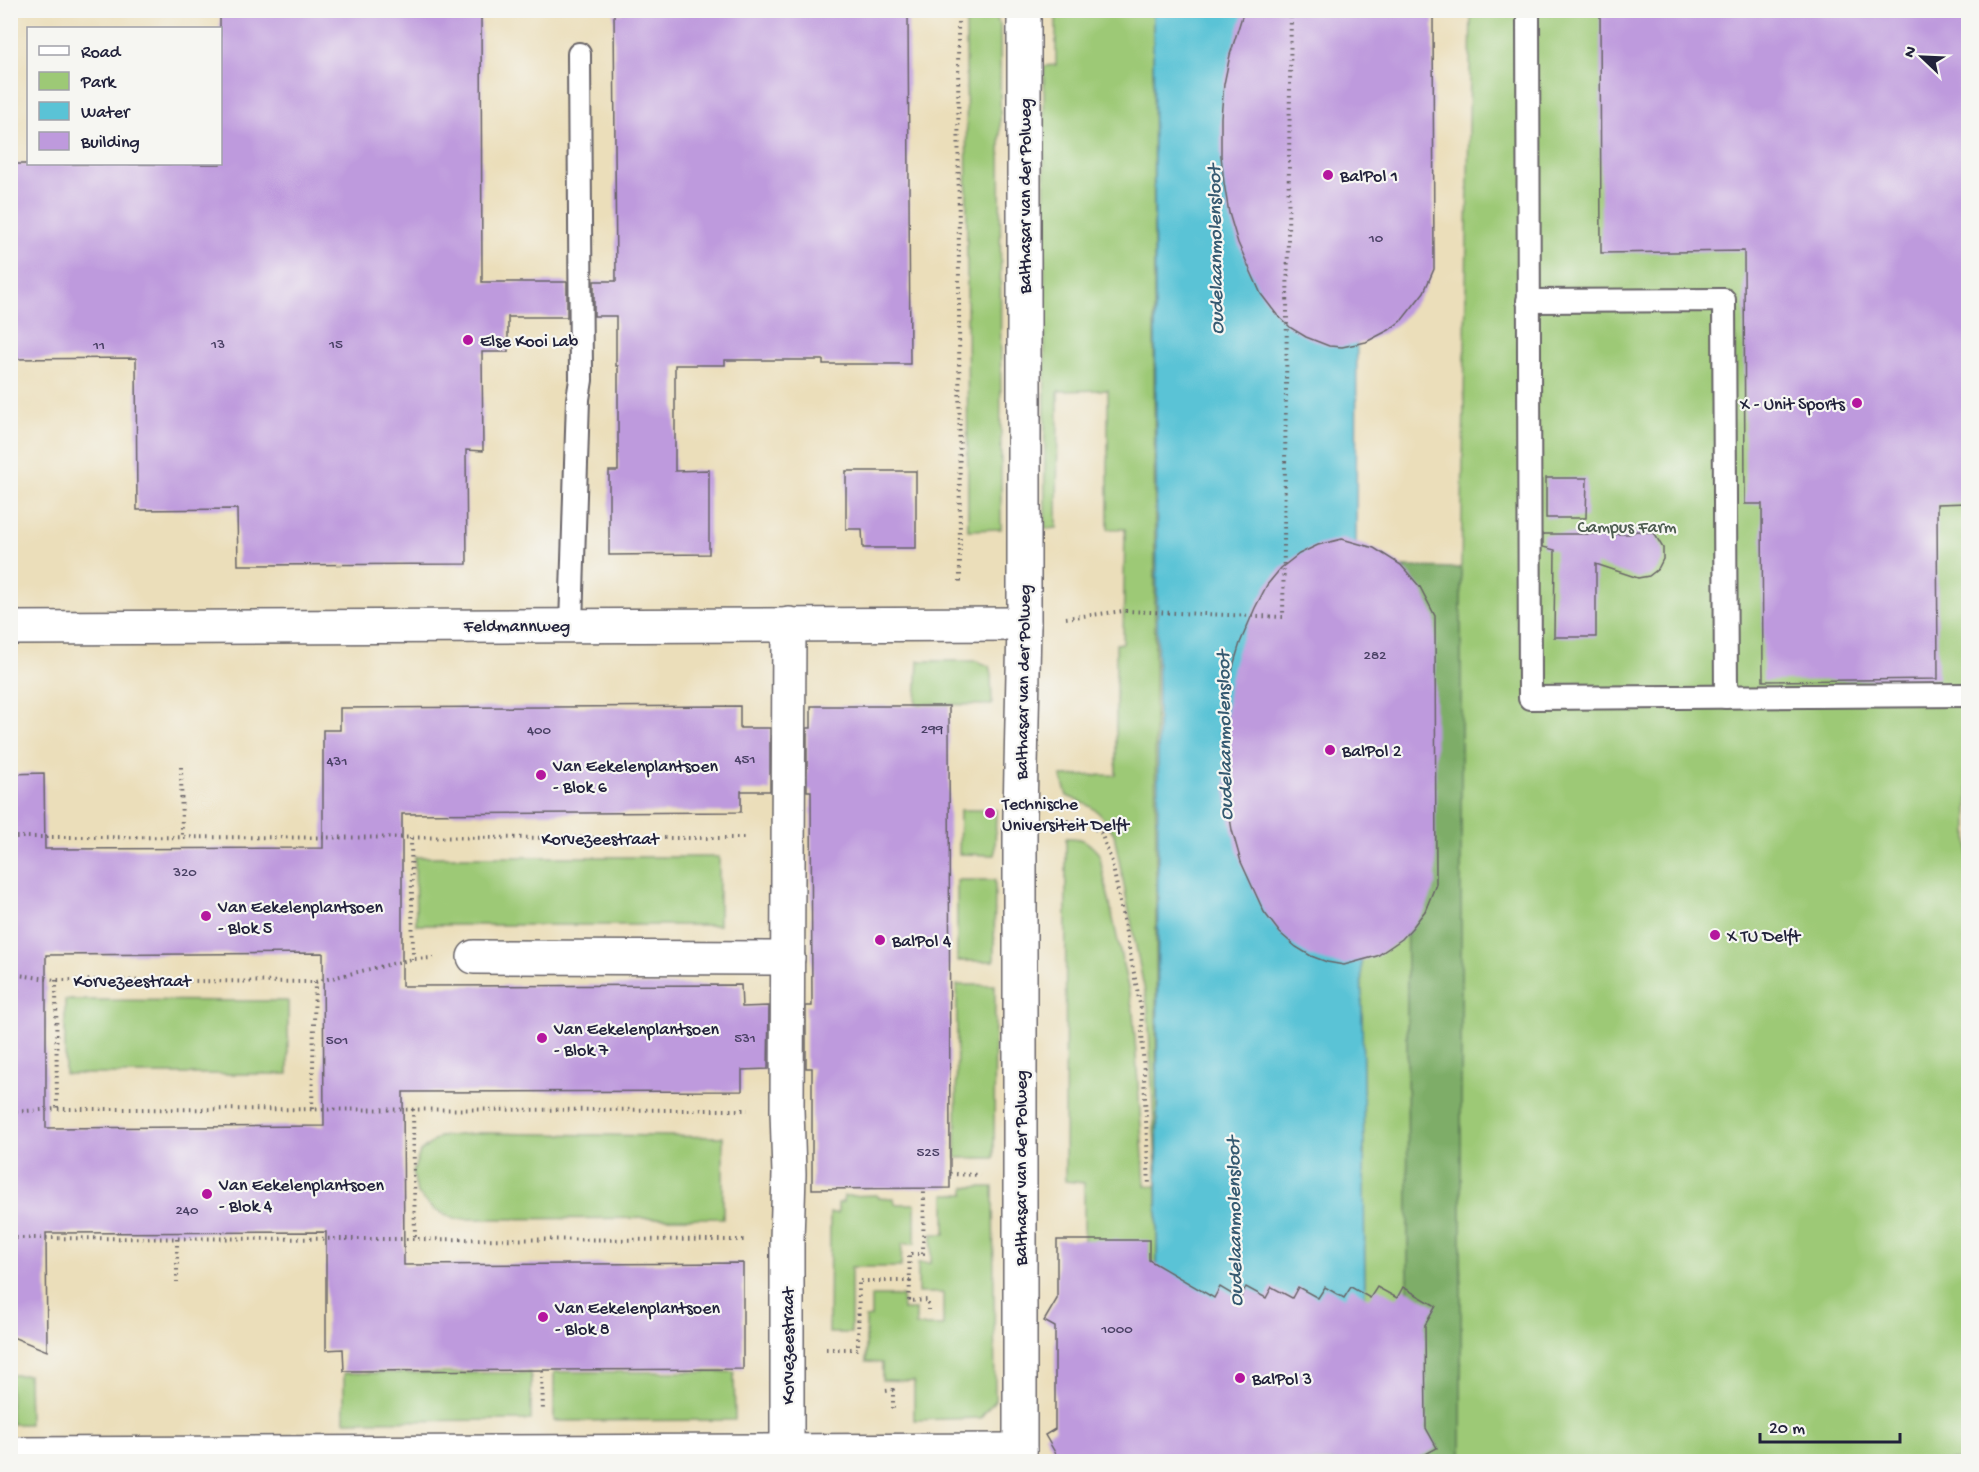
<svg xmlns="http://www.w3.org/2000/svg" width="1979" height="1472" font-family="'Gochi Hand',sans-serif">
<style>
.green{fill:#9dc976;stroke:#607658;stroke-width:1.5}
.forest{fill:#7ead67;stroke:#506851;stroke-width:1.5}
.water{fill:#5ac3d6;stroke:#3e7288;stroke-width:1.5}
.building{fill:#be9add;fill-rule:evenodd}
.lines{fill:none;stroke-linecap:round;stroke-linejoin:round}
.service-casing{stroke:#686467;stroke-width:26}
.minor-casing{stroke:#686467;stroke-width:36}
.path{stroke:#686467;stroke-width:4;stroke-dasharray:1.5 4.5;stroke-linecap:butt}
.service{stroke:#fff;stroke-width:22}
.minor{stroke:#fff;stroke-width:33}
.poi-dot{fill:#b5179e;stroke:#f6f6f2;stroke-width:2}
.labels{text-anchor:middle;stroke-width:4.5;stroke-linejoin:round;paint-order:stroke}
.number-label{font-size:15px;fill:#494064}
.poi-label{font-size:18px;fill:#22223b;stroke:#f6f6f2;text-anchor:start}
.street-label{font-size:18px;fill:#22223b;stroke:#f6f6f2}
.park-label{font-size:18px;fill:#4d5c50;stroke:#f6f6f2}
.water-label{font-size:20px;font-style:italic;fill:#365a71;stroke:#f6f6f2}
</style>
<rect width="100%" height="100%" fill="#f6f6f2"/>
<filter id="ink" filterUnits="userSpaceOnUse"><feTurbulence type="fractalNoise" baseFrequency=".0167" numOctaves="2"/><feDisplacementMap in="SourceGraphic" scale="12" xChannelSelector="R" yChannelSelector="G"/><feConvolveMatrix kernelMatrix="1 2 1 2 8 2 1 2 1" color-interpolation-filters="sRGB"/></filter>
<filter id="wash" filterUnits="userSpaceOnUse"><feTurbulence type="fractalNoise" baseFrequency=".008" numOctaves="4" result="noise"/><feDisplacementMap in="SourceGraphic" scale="24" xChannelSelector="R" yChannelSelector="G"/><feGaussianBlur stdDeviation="1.35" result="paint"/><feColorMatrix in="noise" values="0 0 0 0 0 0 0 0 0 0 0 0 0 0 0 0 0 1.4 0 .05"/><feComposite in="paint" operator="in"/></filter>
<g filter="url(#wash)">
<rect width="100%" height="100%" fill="#ebdeba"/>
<g class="green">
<path d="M966 11H993L1000 25 1001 529 968 530Z"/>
<path d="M1056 11H1217L1153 12C1155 434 1158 855 1157 1276L1084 1277V1183L1065 1181 1066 838C1082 837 1089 842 1099 854L1133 1011 1145 1186H1157L1148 1008 1114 834C1100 810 1093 806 1067 796L1061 776 1116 775V644L1123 643 1125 529H1108V390L1058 391 1057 528 1045 529 1044 66 1056 65Z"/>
<path d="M1471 11H1968V1461H1461V568Z"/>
<path d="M1356 567H1405L1409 1461H1366L1364 1162Z"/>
<path d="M918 661H977L989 666 991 674 992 705 916 704Z"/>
<path d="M960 810H996L995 855 959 854Z"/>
<path d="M415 857H719V925H416Z"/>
<path d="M957 880H995L994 961H957Z"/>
<path d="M957 985H995L994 1158H956Z"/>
<path d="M65 1000 288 1001V1074H65Z"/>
<path d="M480 1133 723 1137V1218L454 1219 432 1208 417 1193 413 1172 420 1152 439 1137Z"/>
<path d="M965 1187H993L995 1400 980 1418 914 1420V1381L882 1380V1363L866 1362V1318L871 1317V1296H902L903 1310H916V1326H943V1293H918V1263H931L932 1234H945V1194H965Z"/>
<path d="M877 1195 878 1198H894L895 1204H915V1244H902L901 1267H851V1333H829L830 1213H838V1203L843 1202 844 1196Z"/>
<path d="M554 1372H734L735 1420 554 1421Z"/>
<path d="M344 1373H531V1420L344 1421Z"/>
<path d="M10 1375H28L29 1424H11Z"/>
</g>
<path class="forest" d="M1405 567 1461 568V1461H1409Z"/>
<path class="water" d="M1217 10 1358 11 1356 567 1364 1162 1366 1461H1157L1158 726 1153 12Z"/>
<g id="blocks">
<g class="building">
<path d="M220 10H481L482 282H567V317H508V352H482L483 451 466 450 467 564 238 565 237 509 137 510 136 358 10 359V164H220Z"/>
<path d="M622 10H908L910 364H823V360H725V365H675V471L709 470V554L609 555V471H618V366H616V316H594V281H616L614 13 622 14Z"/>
<path d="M1244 10H1433L1434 269 1424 292 1402 320 1389 330 1366 342 1342 347 1329 346 1306 337 1291 328 1277 315 1261 294 1238 243 1229 213 1224 183 1221 156V117L1224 84 1230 55Z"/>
<path d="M1600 10H1968V503L1937 504 1938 679 1763 681 1762 504H1745L1744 251 1601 253Z"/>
<path d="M846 471H916V548H863L862 529H846Z"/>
<path d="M1546 478H1587L1586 518H1546Z"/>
<path d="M1636 531 1654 533 1663 548V559L1658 569 1649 576 1638 578 1596 564V637H1554L1555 550 1543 547V534H1630Z"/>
<path d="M1342 539 1374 548 1401 565 1420 587 1435 616 1436 884 1425 911 1412 928 1402 939 1377 956 1344 965 1327 962 1311 956 1296 947 1280 933 1264 912 1241 862 1232 830 1226 794 1224 740 1229 686 1234 663 1240 643 1255 608 1267 585 1281 568 1299 554 1318 545Z"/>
<path d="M740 706V728H770V791H741V812L402 814V986L741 985 742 1007 769 1006 768 1069 742 1070V1091L403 1092 404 1265 743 1263V1369L344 1371 343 1349 326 1350V1232L46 1233 47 1351 10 1336V774L44 773 45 849 323 848V730H340V708ZM323 953 324 1126 46 1128V955Z"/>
<path d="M811 706H949L950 1188 812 1189V1068H806V1006H812L811 791H807V728H811Z"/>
<path d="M1057 1240H1149V1260L1214 1298 1220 1287 1240 1299 1246 1287 1266 1298 1272 1287 1292 1298 1298 1287 1318 1298 1325 1287 1344 1298 1351 1287 1370 1298 1377 1287 1397 1298 1403 1287 1436 1306 1425 1325 1426 1428 1437 1448 1413 1461H1060L1045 1435 1055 1429V1327L1044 1321 1057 1299Z"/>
</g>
</g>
</g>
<g filter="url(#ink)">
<use href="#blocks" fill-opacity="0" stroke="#686467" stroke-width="1.5"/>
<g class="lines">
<defs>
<g id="service">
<path d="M1528 10 1530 698 1968 695"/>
<path d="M1528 301 1724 300 1726 697"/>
<path d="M571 625 578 399 581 380 579 54"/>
</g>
<g id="minor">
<path d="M10 628 1024 624"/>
<path d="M474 957 788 958"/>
<path d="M787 1451V1240L789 1174 787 1110 789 624"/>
<path d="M10 1454 1020 1450"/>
<path d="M1020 1462V816L1024 624V10"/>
</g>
</defs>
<use href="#service" class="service-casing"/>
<use href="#minor" class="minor-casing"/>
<g class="path">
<path d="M958 10 960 583"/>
<path d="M1066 618 1124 611 1283 617 1291 10"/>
<path d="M181 767 182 837"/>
<path d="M1061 820 1087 824 1101 833 1112 862 1141 1009 1149 1186"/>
<path d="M10 837 748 838"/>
<path d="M411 838 413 959"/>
<path d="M10 974 56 980 315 982 413 959 434 958"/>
<path d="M56 980 57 1109"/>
<path d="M312 1109 315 982"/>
<path d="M413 1109 415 1239"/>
<path d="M10 1112 57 1109 748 1110"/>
<path d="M950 1174 980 1175"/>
<path d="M10 1238 748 1240"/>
<path d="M177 1239V1282"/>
<path d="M910 1281 909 1301 928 1300V1310"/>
<path d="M826 1349H858L859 1281H910L909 1254H923L924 1189"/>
<path d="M542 1371 543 1412"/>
<path d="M886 1391 893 1390V1410"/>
</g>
<use href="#service" class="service"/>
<use href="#minor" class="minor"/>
</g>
</g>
<g class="poi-dot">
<circle cx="1328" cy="175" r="6"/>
<circle cx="468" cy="340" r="6"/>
<circle cx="1857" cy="403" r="6"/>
<circle cx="1330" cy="750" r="6"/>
<circle cx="541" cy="775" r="6"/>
<circle cx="990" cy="813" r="6"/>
<circle cx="206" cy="916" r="6"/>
<circle cx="1715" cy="935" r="6"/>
<circle cx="880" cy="940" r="6"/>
<circle cx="542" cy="1038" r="6"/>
<circle cx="207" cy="1194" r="6"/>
<circle cx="543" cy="1317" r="6"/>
<circle cx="1240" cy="1378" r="6"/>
</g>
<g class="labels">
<g class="number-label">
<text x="1376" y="242">10</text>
<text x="218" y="348">13</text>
<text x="336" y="348">15</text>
<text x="99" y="349">11</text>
<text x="1375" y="659">282</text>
<text x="932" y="733">299</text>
<text x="539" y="734">400</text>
<text x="745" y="763">451</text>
<text x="337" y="765">431</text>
<text x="185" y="876">320</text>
<text x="745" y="1042">531</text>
<text x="337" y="1044">501</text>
<text x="928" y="1156">525</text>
<text x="187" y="1214">240</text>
<text x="1117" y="1333">1000</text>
</g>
<g class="poi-label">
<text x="1340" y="181">BalPol 1</text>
<text x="480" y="346">Else Kooi Lab</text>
<text x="1845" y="409" text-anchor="end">X - Unit Sports</text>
<text x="1342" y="756">BalPol 2</text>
<text x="553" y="771">Van Eekelenplantsoen<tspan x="553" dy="21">- Blok 6</tspan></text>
<text x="1002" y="809">Technische<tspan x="1002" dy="21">Universiteit Delft</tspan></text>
<text x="218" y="912">Van Eekelenplantsoen<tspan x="218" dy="21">- Blok 5</tspan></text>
<text x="1727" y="941">X TU Delft</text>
<text x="892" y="946">BalPol 4</text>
<text x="554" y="1034">Van Eekelenplantsoen<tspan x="554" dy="21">- Blok 7</tspan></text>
<text x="219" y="1190">Van Eekelenplantsoen<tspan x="219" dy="21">- Blok 4</tspan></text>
<text x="555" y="1313">Van Eekelenplantsoen<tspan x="555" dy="21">- Blok 8</tspan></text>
<text x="1252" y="1384">BalPol 3</text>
</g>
<g class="street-label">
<text transform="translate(1024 196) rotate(-90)" y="6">Balthasar van der Polweg</text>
<text x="517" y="631">Feldmannweg</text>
<text transform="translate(1022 682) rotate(-89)" y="6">Balthasar van der Polweg</text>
<text x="600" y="844">Korvezeestraat</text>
<text x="132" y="986">Korvezeestraat</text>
<text transform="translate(1020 1168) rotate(-90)" y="6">Balthasar van der Polweg</text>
<text transform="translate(787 1346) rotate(-90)" y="6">Korvezeestraat</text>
</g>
<g class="park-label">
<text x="1627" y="532">Campus Farm</text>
</g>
<g class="water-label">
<text transform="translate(1214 250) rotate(-91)" y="7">Oudelaanmolensloot</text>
<text transform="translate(1223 736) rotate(-91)" y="7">Oudelaanmolensloot</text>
<text transform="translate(1233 1222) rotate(-91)" y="7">Oudelaanmolensloot</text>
</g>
</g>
<rect width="1979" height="1472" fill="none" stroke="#f6f6f2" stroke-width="36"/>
<rect x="27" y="27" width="195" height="138" fill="#f6f6f2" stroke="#a1a1a9" stroke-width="1.5"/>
<rect x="39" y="46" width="30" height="9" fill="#ffffff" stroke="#a1a1a9" stroke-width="1.5"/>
<text x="81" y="57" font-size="18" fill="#22223b">Road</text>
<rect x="39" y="72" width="30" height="18" fill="#9dc976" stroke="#a1a1a9" stroke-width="1.5"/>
<text x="81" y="87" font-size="18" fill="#22223b">Park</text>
<rect x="39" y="102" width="30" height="18" fill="#5ac3d6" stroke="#a1a1a9" stroke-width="1.5"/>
<text x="81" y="117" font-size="18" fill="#22223b">Water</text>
<rect x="39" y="132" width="30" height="18" fill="#be9add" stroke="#a1a1a9" stroke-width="1.5"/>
<text x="81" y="147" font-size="18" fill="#22223b">Building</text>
<g transform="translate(1922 57) rotate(293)" stroke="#f6f6f2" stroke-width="4.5" paint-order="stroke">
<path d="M0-4.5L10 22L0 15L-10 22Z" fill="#22223b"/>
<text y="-9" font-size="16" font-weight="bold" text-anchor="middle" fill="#22223b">N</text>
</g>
<path d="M1760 1433v9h140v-9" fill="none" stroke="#22223b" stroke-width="3"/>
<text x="1769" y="1433" font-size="18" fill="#22223b" stroke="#f6f6f2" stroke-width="4.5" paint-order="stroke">20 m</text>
</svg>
